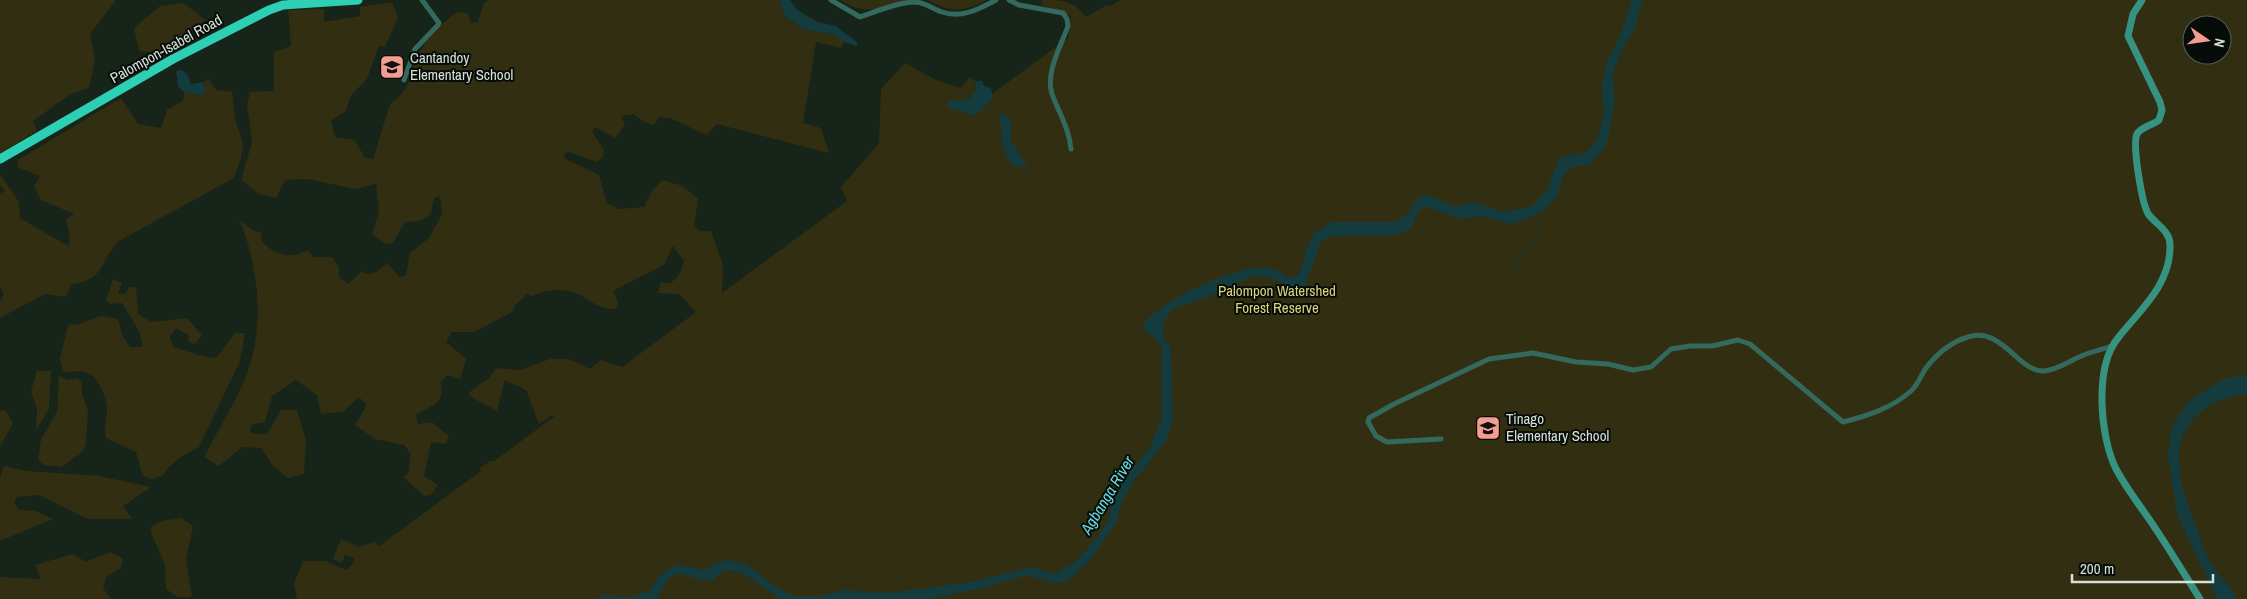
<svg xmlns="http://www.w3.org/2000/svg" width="2247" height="599" font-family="'Archivo Narrow',sans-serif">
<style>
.green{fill:#322e12;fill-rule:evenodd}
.water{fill:#143c3f}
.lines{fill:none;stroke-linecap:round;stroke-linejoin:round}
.stream{stroke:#143c3f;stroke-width:1}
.street{stroke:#34695e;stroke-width:5}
.secondary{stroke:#379381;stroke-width:7}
.highway{stroke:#2dd0b4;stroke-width:9}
.labels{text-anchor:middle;stroke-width:4;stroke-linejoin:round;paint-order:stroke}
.street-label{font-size:15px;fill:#d6e0d8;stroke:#060c07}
.poi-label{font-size:15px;fill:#d6e0d8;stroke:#060c07;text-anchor:start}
.park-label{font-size:15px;fill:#dcd381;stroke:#060c07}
.water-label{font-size:16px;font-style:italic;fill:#6adce5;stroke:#060c07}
</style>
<rect width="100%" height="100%" fill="#16241a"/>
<g class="green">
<path d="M0 0H116L90 34 95 59 89 88 69 95 33 121 37 131 0 153Z"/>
<path d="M489 0H780L784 15 803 29 835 35 844 42 841 48 816 42 803 123 821 128 829 153 717 124 706 135 670 118 660 117 654 125 644 122 633 114 621 116 625 125 615 138 595 127 592 132 604 150 603 157 597 162 566 151 564 158 599 175 607 203 619 209 644 207 652 191 662 180 683 186 698 199 694 226 700 231H711L723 265 722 293 847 201 841 187 879 143 881 89 905 63 936 80 961 88 970 77 975 81 976 89 969 100H949L966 113 1068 38 1071 16 1041 5 1042 0C1064 0 1072 0 1086 17L1107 5 1111 6 1120 0H2247V599H297L294 583 303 561H326L346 570 352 565 354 558 345 555 342 563 333 559 341 539 359 547 374 542 379 546 481 471 480 468 490 461H494L555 416 552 415 539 424 526 390 505 380 497 411 475 399 468 393 489 378 496 368 519 370 550 359H569L590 369 601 360 622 367 696 312 679 294 658 293 661 282 671 283 679 275 684 261 673 246 664 265 613 291 618 302 616 309C591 308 590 297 572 292 560 288 543 290 533 296L527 294 515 305 512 312 474 332H452L446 342 466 359 460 379 448 375 440 382C447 403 431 406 416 415L418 424 432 422 449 436 446 444 431 442 424 476 438 485 431 495 424 496 403 477 408 474 411 454 404 445 375 439 355 425 367 405 359 397 343 412 321 414 317 395 296 380 272 396 265 422 252 424 250 433 267 434 281 410H297L306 441 304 474 288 478 273 466 261 448 242 447 219 466 204 457C217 432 233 406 245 379 265 330 260 268 239 219L251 229 261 233V241C275 255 289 260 308 250L313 257H332L339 268V278L348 284 362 271C373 278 379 270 387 263L399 277 406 275 410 253 429 238 442 214 440 196 434 198 431 214 420 221 405 222 393 243 386 244 372 234 379 211 376 184 355 189 307 179 285 180 276 198 259 194 241 180 252 142 247 106 250 92 274 91V52L291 46 288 10 324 9V22L360 16V7L392 2 398 18 385 47 379 46 367 79 351 95 346 111 331 121 335 137 355 140 365 158 373 159 390 104C413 90 409 69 422 48 430 33 444 22 457 12L468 13 471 23 478 22 484 3ZM2192 25H2222V55H2192Z"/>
<path d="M841 0H914C887 6 865 18 841 0Z"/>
<path d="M927 0H987C962 12 953 13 927 0Z"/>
<path d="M183 3 206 20 161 53 139 51 134 28 160 6Z"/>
<path d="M209 79 216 90 232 92 236 122 243 143 241 158 234 178 119 241C99 261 106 280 72 284L65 297 45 294 0 318V302L4 294 0 287V194L5 191 0 185V174L19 202 20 218 68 246 70 238 66 219 74 214 41 200 34 187 40 176 17 167 18 160 121 98 138 124 161 128 167 110 183 101 184 92 203 95 205 91 203 82Z"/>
<path d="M113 279 122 283 118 293 126 294 129 287H136L138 314 151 322 187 318 202 335 195 344 189 342 188 335 176 328 170 336 173 347C188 351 201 357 216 358L235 333H245L240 361 199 447 182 456 170 466 162 476 151 479 143 476 136 452 106 438C103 427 108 417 107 406 106 397 98 379 90 374 82 368 72 374 63 371L60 359 68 324 76 325 101 316 118 319 122 335 130 347H143L139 331 122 303 111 304 106 301Z"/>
<path d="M37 371H51L49 408 36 431 37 409 31 391Z"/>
<path d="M59 375 67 380 76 378 82 381V394L88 411 86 445 80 454 61 467 44 465 38 460 41 439 57 412Z"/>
<path d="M5 410 13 423 0 447V411Z"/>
<path d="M4 466 27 471 99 476 151 487 123 506 132 519H88L39 495 17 497 14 503 19 510 35 511 53 519 0 541V478Z"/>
<path d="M181 518 193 526 186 559 192 597H178L166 589 165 564 151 533V527L161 521Z"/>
<path d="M110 552 123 558 121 568 106 577 103 588 111 599H0V577L41 579 35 565 73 554 86 562Z"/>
</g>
<g class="water">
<path d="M780 0H790L797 10 818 22 836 26 858 43 856 46 844 42 835 35 803 29 784 15Z"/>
<path d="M1632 0H1644L1641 5 1635 28 1624 46 1612 74 1615 100 1607 144 1589 166H1573L1563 176 1557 196 1543 212 1512 224 1481 216 1460 219 1429 207 1419 210 1411 229 1395 235 1332 236 1321 242 1304 288C1288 290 1276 276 1260 276 1242 277 1232 287 1217 293 1202 300 1187 304 1172 309L1163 324V336L1171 350 1173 419 1166 442 1136 478 1121 504 1116 523 1090 560 1068 581 1053 583 1028 575 978 589 929 599H780L747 576 733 570 723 571 712 581 697 579 679 573 669 578 656 599H595L605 595 631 597 650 591 660 575 676 565 704 570 716 563 728 560 747 565 779 589 794 596H818L845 590 888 593 971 582 1031 567 1055 574 1074 563 1095 540 1108 521 1113 501 1130 471 1149 449 1162 418V346L1146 331 1143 325C1162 299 1237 264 1269 268 1276 268 1284 275 1290 278L1298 275 1302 268 1305 253 1314 234 1331 222H1394L1408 214 1417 198 1429 195 1455 207 1474 202 1501 212 1531 207 1547 190 1559 159 1571 154 1577 155 1587 152 1597 139 1604 116 1602 85 1607 60 1619 38Z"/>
<path d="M182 70 187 74 191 84 203 82 205 91 203 95 184 92 178 86 176 71Z"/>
<path d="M975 81H982L984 86 991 88 993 97C974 122 974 116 946 106L949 100H969L976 89Z"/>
<path d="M999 112 1011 118 1010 139 1028 168 1012 166 1004 152Z"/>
<path d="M2247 375V395C2230 394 2208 404 2196 416 2165 447 2183 492 2196 526 2201 538 2204 552 2210 562 2218 575 2230 585 2237 599H2217L2177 514 2168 455 2172 427 2189 401 2223 379Z"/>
</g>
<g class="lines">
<path class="stream" d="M1514 271 1522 249 1535 240 1538 222 1534 215"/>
<g class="street">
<path d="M831 0 860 17C877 11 899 2 916 2 926 3 933 9 942 12 961 19 979 9 996 0"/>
<path d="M1009 0 1019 5 1063 13 1067 19 1068 26C1061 45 1045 74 1052 94 1059 113 1069 128 1071 149"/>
<path d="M404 80 415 49 438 25 439 23 422 0"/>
<path d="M1441 439 1387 442 1376 436 1368 422 1369 418 1394 404 1489 359 1533 353 1576 362 1608 364 1633 370 1651 367 1671 349 1690 346H1712L1738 340 1750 344 1843 422C1867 416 1892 408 1911 391 1918 385 1921 375 1926 368 1936 355 1951 342 1968 337 2002 326 2018 372 2044 371 2057 370 2068 362 2079 357 2089 352 2101 350 2112 346"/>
</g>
<path class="secondary" d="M2142 0 2133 14 2128 36 2160 102 2162 110 2159 120C2153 125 2141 127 2137 134 2132 144 2142 206 2149 215 2157 225 2170 231 2170 245 2171 284 2141 309 2118 338 2094 367 2100 437 2116 469 2125 486 2138 503 2149 519 2167 545 2183 572 2200 599"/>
<path class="highway" d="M0 159 173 59 269 10 283 5 358 0"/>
</g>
<defs>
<symbol id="school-square" viewBox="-11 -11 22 22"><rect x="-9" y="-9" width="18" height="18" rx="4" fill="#f59c90" stroke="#060c07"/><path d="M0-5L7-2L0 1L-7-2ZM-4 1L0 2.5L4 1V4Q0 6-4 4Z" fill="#111"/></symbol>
</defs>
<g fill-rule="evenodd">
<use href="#school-square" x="378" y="53" width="28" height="28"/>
<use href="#school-square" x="1474" y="414" width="28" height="28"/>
</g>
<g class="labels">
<g class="street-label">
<text transform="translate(166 49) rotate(-29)" y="5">Palompon-Isabel Road</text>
</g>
<g class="poi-label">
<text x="410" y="63">Cantandoy<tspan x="410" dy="17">Elementary School</tspan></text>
<text x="1506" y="424">Tinago<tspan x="1506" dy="17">Elementary School</tspan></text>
</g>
<g class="park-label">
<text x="1277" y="296">Palompon Watershed<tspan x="1277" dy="17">Forest Reserve</tspan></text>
</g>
<g class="water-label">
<text transform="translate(1107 495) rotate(-59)" y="6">Agbanga River</text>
</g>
</g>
<g transform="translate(2207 40) rotate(103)"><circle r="24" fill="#060c07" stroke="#59615b"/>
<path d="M0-4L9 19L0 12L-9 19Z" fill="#f59c90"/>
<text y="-8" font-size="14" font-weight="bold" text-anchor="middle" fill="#d6e0d8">N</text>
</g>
<path d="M2072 574v8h141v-8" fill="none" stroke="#d6e0d8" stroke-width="2.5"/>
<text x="2080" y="574" font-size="15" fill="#d6e0d8" stroke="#060c07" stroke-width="4" paint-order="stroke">200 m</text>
</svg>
